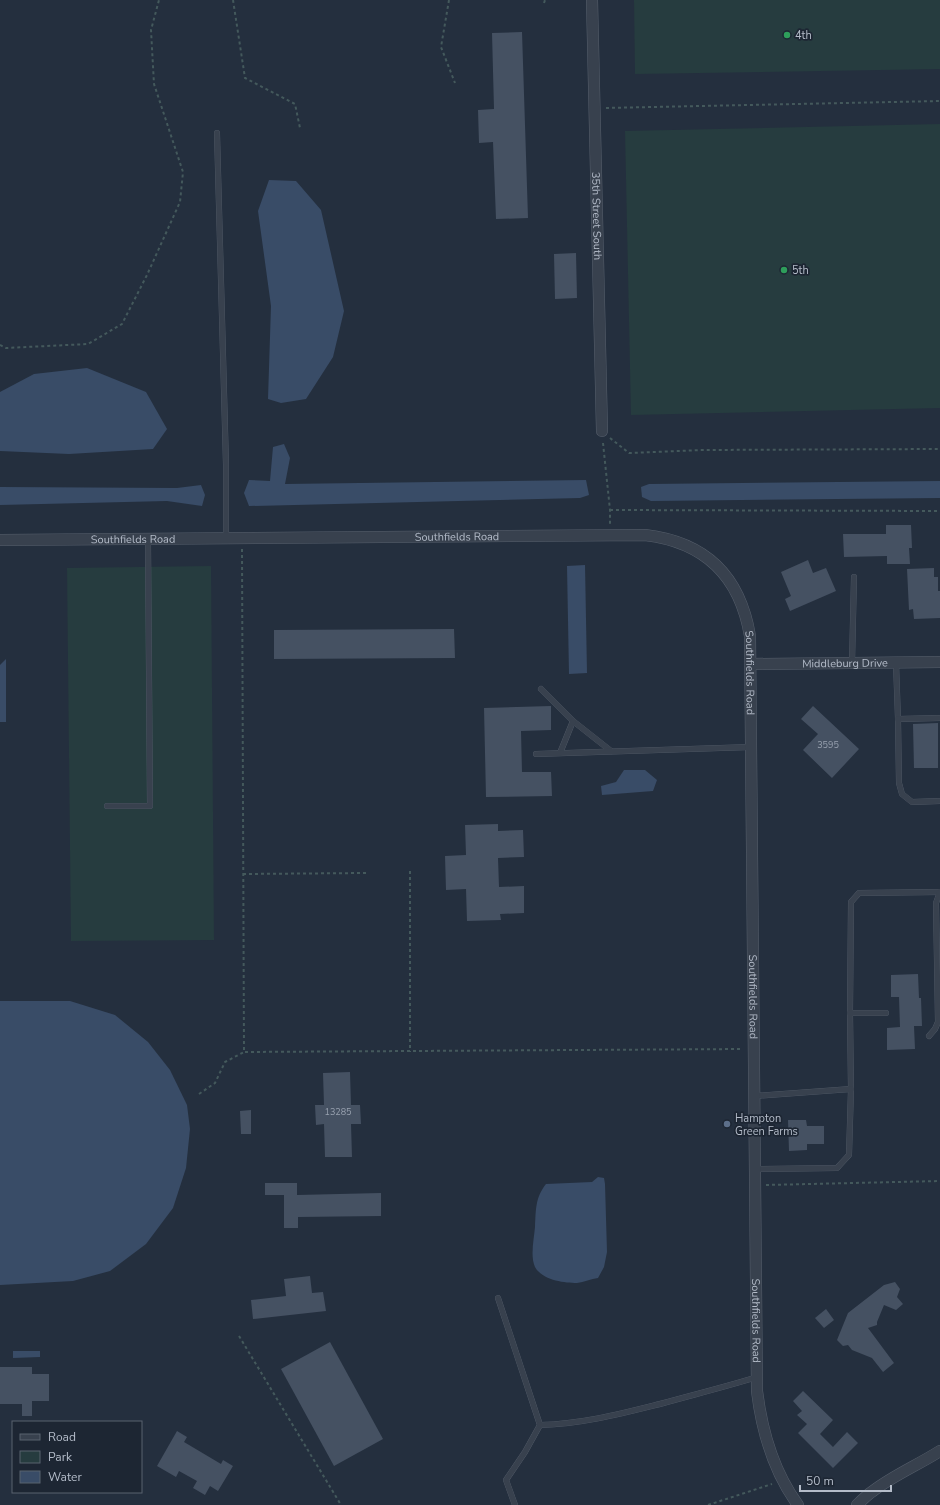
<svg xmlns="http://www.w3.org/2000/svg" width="940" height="1505" font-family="'Nunito Sans',sans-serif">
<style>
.green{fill:#263c3f}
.water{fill:#394c67}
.building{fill:#455162}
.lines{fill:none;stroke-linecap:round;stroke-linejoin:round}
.lane-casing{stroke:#565f6c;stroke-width:6}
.street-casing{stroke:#565f6c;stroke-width:12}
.path{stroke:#44595c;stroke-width:2;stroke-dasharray:3 3;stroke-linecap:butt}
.lane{stroke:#38414e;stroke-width:5.5}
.street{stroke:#38414e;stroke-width:11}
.leisure-dot{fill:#2e9e5b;stroke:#1d2633;stroke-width:1.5}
.service-dot{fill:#5c6f8a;stroke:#1d2633;stroke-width:1.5}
.labels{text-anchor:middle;stroke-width:3.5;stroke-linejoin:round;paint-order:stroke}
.number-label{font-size:9px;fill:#98a1af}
.poi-label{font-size:11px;fill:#b4bcc9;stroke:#1d2633;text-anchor:start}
.street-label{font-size:11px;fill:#b4bcc9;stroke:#1d2633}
</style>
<rect width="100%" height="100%" fill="#242f3e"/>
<g class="green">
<path d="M634 0H940V69L635 74Z"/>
<path d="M940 124V408L631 415 625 131Z"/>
<path d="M211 566 214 940 71 941 67 568Z"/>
</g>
<g class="water">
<path d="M269 180 296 181 321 210 344 311 333 357 306 399 281 403 268 399 271 306 258 211Z"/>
<path d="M87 368 146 392 167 429 153 449 69 454 0 451V392L34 374Z"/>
<path d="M284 444 290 458 285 484 586 480 589 495 580 498 249 506 244 493 249 480 270 481 273 447Z"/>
<path d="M940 481V498L651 501 642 497 641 487 649 484Z"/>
<path d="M201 485 205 495 202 506 167 501 0 505V487L177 488Z"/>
<path d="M585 565 587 673 569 674 567 566Z"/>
<path d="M6 659V722H0V665Z"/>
<path d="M624 770H645L657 780 653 791 602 795 601 786 616 782Z"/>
<path d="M0 1001H70L115 1015 148 1042 170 1070 187 1105 190 1129 186 1168 173 1208 146 1244 110 1271 73 1281 0 1285Z"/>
<path d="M598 1177 604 1178 605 1184 607 1252 604 1267 598 1278C591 1279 584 1282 577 1283 564 1283 542 1280 535 1267 530 1256 534 1239 535 1227 536 1210 535 1198 546 1184L592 1182Z"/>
<path d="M13 1351H40V1357L13 1358Z"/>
</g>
<g class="building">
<path d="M522 32 528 218 496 219 493 142 479 143 478 110 494 109 492 33Z"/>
<path d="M576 253 577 298 555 299 554 254Z"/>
<path d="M886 525H911L912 548H909L910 564H887V556L844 557 843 534H886Z"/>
<path d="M808 560 813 573 826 568 836 591 790 611 785 599 791 596 781 572Z"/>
<path d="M934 568V577H938V591H940V618L914 619 913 609 909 610 907 569Z"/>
<path d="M454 629 455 658 274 659V630Z"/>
<path d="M551 706V730L521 731 522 772H551L552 796 486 797 484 708Z"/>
<path d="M813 706 859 749 832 778 803 750 818 734 801 719Z"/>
<path d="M938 723V768H914L913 724Z"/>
<path d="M498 824V831L523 830 524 857 498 858 499 887 524 886V913L500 914 501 920 467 921 466 889 446 890 445 856 466 855 465 825Z"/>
<path d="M918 974 919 998H921L922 1026H914L915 1049 887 1050V1028L900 1027 899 997H891V975Z"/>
<path d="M350 1072 351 1105H360L361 1124H351L352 1157H325L324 1124 316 1125 315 1105H324L323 1073Z"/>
<path d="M251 1110V1134H241L240 1111Z"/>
<path d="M788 1120H806L807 1126H824V1144H807V1150L789 1151Z"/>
<path d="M265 1183H297V1195L381 1193V1216L298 1217V1228H284V1195H265Z"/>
<path d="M310 1276 312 1293 323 1292 326 1311 253 1319 251 1300 286 1296 284 1279Z"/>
<path d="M895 1282 900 1289 897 1297 903 1304 896 1310 884 1305 877 1322V1325L868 1328 894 1363 883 1372 872 1358 852 1350 848 1345 843 1346 837 1340 848 1313 884 1285Z"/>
<path d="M826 1309 834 1320 824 1328 815 1318Z"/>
<path d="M330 1342 383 1439 334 1466 281 1369Z"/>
<path d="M0 1367H32V1374H49V1401H32V1416H22V1404H0Z"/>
<path d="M803 1391 833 1420 820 1434 833 1447 847 1432 858 1443 833 1468 798 1433 807 1424 797 1415 802 1411 793 1401Z"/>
<path d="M177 1431 187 1437 184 1442 221 1464 223 1460 233 1466 218 1491 210 1486 205 1495 193 1488 197 1481 179 1471 176 1477 157 1466Z"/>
</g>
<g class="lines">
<defs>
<g id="lane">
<path d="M217 133 226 465V538"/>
<path d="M852 663 854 577"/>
<path d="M896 663 898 719 940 718"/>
<path d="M541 689 573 721 611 751"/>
<path d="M898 719 899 783 902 794 912 802 940 801"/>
<path d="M560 753 573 721"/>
<path d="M536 754 751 747"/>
<path d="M107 806H150L148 539"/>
<path d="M850 1013 851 902 859 893 940 892"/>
<path d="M929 1036 935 1029 938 1022 936 903 940 892"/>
<path d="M851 1089 850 1013H886"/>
<path d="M754 1096 851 1089 849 1155 837 1168 755 1169"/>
<path d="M498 1298 540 1425 525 1452 506 1480 515 1505"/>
<path d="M540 1425C582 1424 620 1414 660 1404 692 1395 725 1387 757 1377"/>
</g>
<g id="street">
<path id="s1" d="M592 0 602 431"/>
<path id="s2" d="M0 540 645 535C705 542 740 576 750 636L757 1391C762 1432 773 1471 798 1505"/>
<path id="s3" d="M751 664 940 662"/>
<path d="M857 1505C862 1500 867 1495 873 1491 894 1475 918 1465 940 1451"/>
</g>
</defs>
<use href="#lane" class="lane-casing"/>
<use href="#street" class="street-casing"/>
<g class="path">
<path d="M233 0 245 78 295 104 300 128"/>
<path d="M449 0 441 47 455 83"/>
<path d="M544 3 545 0"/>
<path d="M606 108 940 101"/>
<path d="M0 345 6 348 88 344 122 324 147 275 180 202 183 172 154 84 151 30 159 0"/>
<path d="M610 438 629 453 702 450 940 449"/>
<path d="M603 443 610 510V524"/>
<path d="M610 510 940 511"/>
<path d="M242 549 244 1052 743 1049"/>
<path d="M410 871V1052"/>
<path d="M243 874 366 873"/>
<path d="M199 1094 215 1083 225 1062 244 1052"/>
<path d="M766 1185 940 1181"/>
<path d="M239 1336 341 1505"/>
<path d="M708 1505 772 1484"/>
</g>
<use href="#lane" class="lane"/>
<use href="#street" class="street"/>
</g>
<g class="leisure-dot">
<circle cx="787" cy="35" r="4"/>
<circle cx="784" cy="270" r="4"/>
</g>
<circle class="service-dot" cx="727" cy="1124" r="4"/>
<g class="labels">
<g class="number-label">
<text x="828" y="748">3595</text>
<text x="338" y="1115">13285</text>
</g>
<g class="poi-label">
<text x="795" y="39">4th</text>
<text x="792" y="274">5th</text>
<text x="735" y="1122">Hampton<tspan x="735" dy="13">Green Farms</tspan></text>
</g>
<g class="street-label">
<text dy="4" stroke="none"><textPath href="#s1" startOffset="216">35th Street South</textPath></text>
<text dy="4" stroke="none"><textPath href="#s2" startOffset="457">Southfields Road</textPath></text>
<text dy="4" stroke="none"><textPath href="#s2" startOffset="133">Southfields Road</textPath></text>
<text dy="4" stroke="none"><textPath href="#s3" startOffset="94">Middleburg Drive</textPath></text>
<text dy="4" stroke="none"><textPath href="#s2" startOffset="840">Southfields Road</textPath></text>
<text dy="4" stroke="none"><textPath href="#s2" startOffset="1164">Southfields Road</textPath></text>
<text dy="4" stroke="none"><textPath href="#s2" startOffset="1488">Southfields Road</textPath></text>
</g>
</g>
<rect x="12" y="1421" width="130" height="72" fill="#1d2633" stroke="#59626f"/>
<rect x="20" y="1434" width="20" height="6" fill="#38414e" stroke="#59626f"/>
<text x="48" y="1441" font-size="12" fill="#b4bcc9">Road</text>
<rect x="20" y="1451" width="20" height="12" fill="#263c3f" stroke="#59626f"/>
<text x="48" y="1461" font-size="12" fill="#b4bcc9">Park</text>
<rect x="20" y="1471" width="20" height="12" fill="#394c67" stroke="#59626f"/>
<text x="48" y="1481" font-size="12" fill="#b4bcc9">Water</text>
<path d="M800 1485v6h91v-6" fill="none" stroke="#b4bcc9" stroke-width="2"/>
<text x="806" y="1485" font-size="12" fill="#b4bcc9" stroke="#1d2633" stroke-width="3" paint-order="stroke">50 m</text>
</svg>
